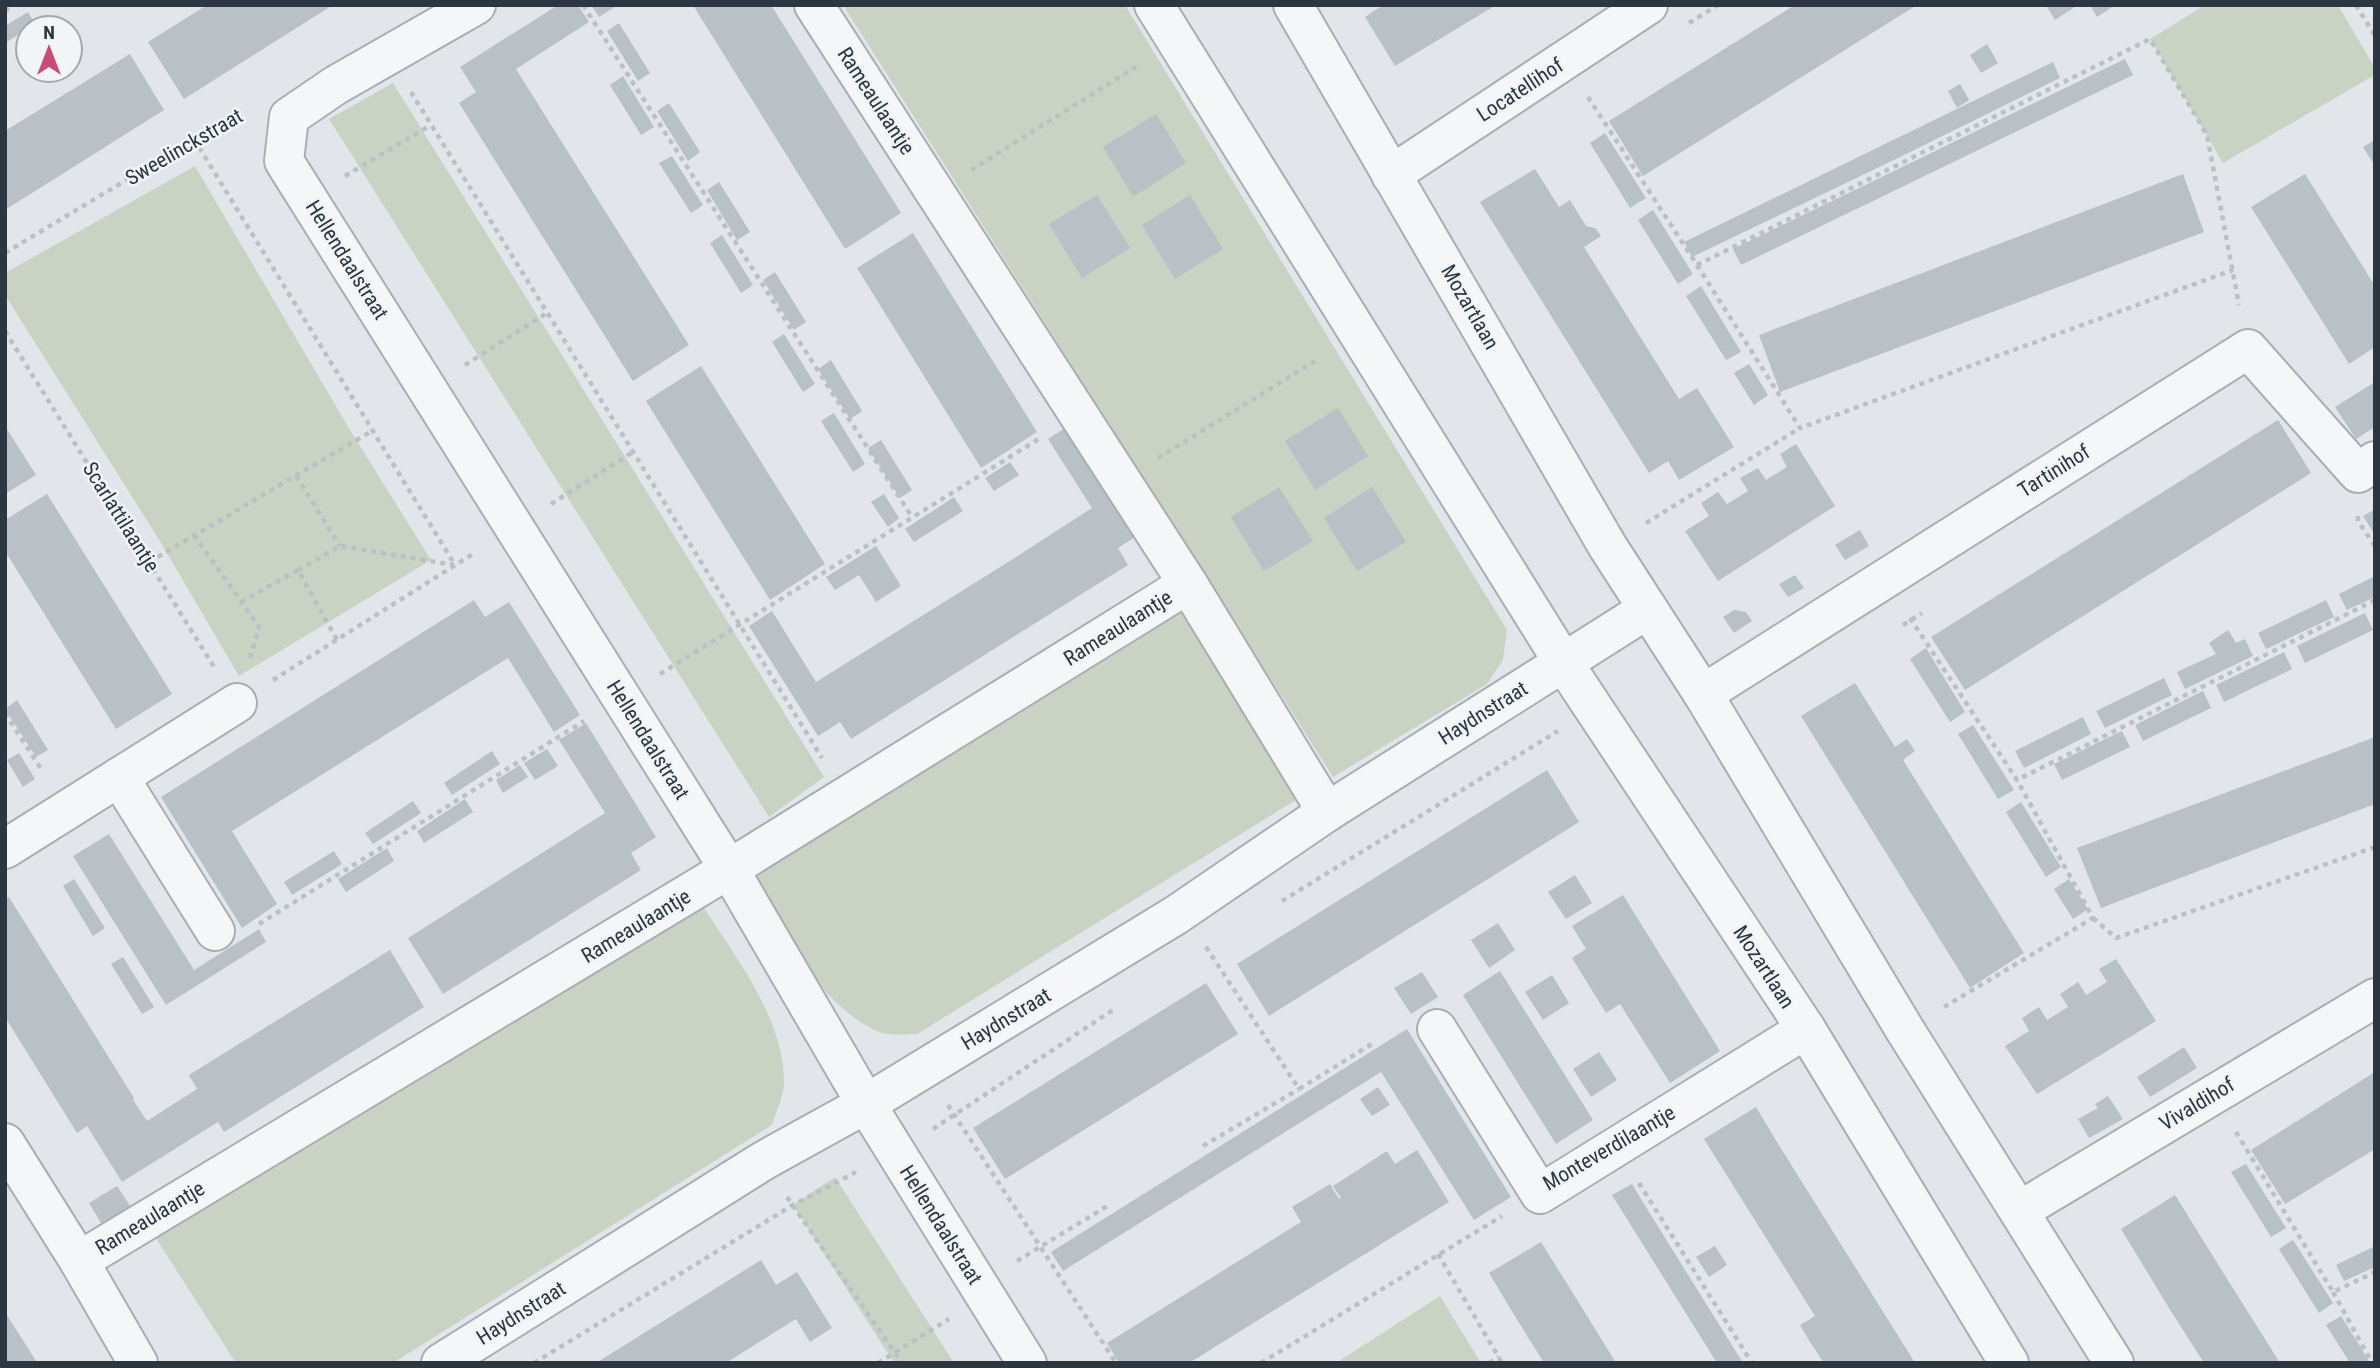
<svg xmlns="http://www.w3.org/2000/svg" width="2380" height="1368" font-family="'Roboto Condensed',sans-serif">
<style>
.green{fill:#cad3c3}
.building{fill:#b9c0c6}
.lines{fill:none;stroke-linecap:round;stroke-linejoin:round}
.minor-casing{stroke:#a7aeb4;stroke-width:42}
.path{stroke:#bcc0c5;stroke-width:4.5;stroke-dasharray:5 5;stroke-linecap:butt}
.minor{stroke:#f4f6f8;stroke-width:38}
.labels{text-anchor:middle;stroke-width:5;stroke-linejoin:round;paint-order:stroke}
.street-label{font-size:21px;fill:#2b3641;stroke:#f1f5f7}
</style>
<rect width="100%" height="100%" fill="#e2e6ea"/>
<g class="green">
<path d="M843 5H1125L1507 630 1503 660 1487 684 1333 777Z"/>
<path d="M2205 5H2338L2375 68V75L2223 163 2150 39Z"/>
<path d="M393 83 824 777 769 817 329 119Z"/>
<path d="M195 166 350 430 431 560 239 676 158 538 5 295V273Z"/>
<path d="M1175 597 1304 795 917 1034C905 1034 890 1036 879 1032 820 1008 776 921 743 869Z"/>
<path d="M697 897C731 952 784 1015 784 1082 784 1096 776 1112 772 1125L393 1363H236L155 1237Z"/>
<path d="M835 1177 954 1363H894L793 1205Z"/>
<path d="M1440 1296 1481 1363H1336Z"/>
</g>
<g class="building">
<path d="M207 5H333L184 99 148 42Z"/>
<path d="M558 5H578L589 22 516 69 689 345 633 381 459 103 476 92 460 67Z"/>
<path d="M591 5H618L599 17Z"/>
<path d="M693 5H771L901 213 845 249Z"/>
<path d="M1383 5H1496L1395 66 1365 17Z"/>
<path d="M1795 5H1917L1643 176 1609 121Z"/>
<path d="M2046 5H2078L2055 20Z"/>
<path d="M2090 5H2115L2097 17Z"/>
<path d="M28 12 35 24 5 43V26Z"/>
<path d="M619 23 650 73 638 81 607 31Z"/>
<path d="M1987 44 1998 63 1981 73 1970 55Z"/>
<path d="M130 54 164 110 5 210V131Z"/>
<path d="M2125 59 2133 75 1741 265 1733 249Z"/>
<path d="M2053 62 2060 78 1898 158 1692 257 1684 242Z"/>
<path d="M623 76 654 127 641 135 610 85Z"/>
<path d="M1960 84 1969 100 1957 108 1948 91Z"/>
<path d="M669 103 700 152 688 161 657 111Z"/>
<path d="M1156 114 1186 163 1133 197 1103 147Z"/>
<path d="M1605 133 1646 198 1630 208 1590 143Z"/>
<path d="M2375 140V166L2363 147Z"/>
<path d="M672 156 703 205 691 213 659 163Z"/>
<path d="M1535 169 1559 207 1570 200 1586 226 1595 228 1601 236 1584 247 1679 399 1697 388 1734 447 1679 480 1668 461 1649 473 1480 202Z"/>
<path d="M2183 174 2204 232 1780 392 1759 335Z"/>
<path d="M2305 174 2375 286V347L2349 364 2251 207Z"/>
<path d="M719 182 750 232 737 240 707 190Z"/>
<path d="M1097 195 1130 248 1082 278 1049 224Z"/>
<path d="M1190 195 1223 249 1175 279 1142 225Z"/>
<path d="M1653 210 1693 274 1678 284 1638 220Z"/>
<path d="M913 233 1037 432 981 468 857 268Z"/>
<path d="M722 235 753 285 741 293 710 243Z"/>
<path d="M775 272 806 322 794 330 763 280Z"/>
<path d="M1701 286 1741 352 1726 360 1686 296Z"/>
<path d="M784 334 815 384 803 392 772 342Z"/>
<path d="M831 360 862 411 850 419 818 369Z"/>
<path d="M1749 364 1768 395 1754 405 1734 373Z"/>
<path d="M701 366 825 564 770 600 646 401Z"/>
<path d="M2375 382V427L2356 439 2335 407Z"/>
<path d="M1338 408 1368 456 1315 490 1285 441Z"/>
<path d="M834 413 865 464 853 472 821 421Z"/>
<path d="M2278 420 2311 473 1965 690 1931 637Z"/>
<path d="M1071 424 1140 534 1118 548 1128 565 851 739 840 722 818 736 749 626 772 611 816 682 1013 559 1092 508 1048 439Z"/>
<path d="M5 426 36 475 5 494Z"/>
<path d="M881 440 912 490 900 498 868 448Z"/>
<path d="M1796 444 1835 506 1718 581 1685 531 1709 516 1701 503 1718 492 1727 504 1748 491 1740 478 1758 468 1766 480 1787 467 1780 454Z"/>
<path d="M1010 462 1019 475 994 491 985 478Z"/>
<path d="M1279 487 1313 541 1264 571 1231 517Z"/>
<path d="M1372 487 1406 542 1357 571 1324 518Z"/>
<path d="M47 494 172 694 116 729 5 551V520Z"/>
<path d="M884 494 899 518 888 527 871 502Z"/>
<path d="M954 497 963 511 914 542 905 529Z"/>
<path d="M2374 510 2375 512V535L2363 516Z"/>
<path d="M1860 530 1869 546 1845 560 1835 545Z"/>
<path d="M876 546 901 586 876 602 859 575 835 590 826 577Z"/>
<path d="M1795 575 1804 588 1788 597 1779 584Z"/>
<path d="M2373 577 2375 597 2347 610 2339 594Z"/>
<path d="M474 600 485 617 509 602 580 715 554 732 508 658 232 831 277 904 242 928 161 797Z"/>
<path d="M2326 600 2334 617 2266 649 2258 633Z"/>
<path d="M1734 610 1746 612 1752 621 1734 633 1723 617Z"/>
<path d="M2365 613 2373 630 2305 663 2297 646Z"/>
<path d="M2228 630 2236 643 2245 639 2253 656 2185 689 2177 672 2216 654 2209 643Z"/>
<path d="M1926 648 1965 712 1950 722 1910 659Z"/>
<path d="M2284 652 2292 669 2224 702 2216 685Z"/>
<path d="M2164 678 2172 695 2105 728 2096 711Z"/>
<path d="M1855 683 1895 747 1907 739 1915 751 1903 760 2024 953 1970 988 1801 716Z"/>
<path d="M2203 691 2211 708 2143 741 2135 725Z"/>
<path d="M17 700 48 750 36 757 5 709Z"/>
<path d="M2083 717 2091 734 2024 768 2015 751Z"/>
<path d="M586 723 656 837 631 853 641 870 443 994 408 938 605 813 559 740Z"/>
<path d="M1973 725 2014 790 1998 799 1958 734Z"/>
<path d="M2122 731 2130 747 2062 780 2054 764Z"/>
<path d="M2375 737V804L2101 908 2077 848Z"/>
<path d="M547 749 558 766 535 780 524 763Z"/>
<path d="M492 751 500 764 452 795 444 783Z"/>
<path d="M19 753 35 779 23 787 7 760Z"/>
<path d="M520 765 528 777 503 793 496 780Z"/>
<path d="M1547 770 1579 822 1269 1016 1237 964Z"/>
<path d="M465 799 473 812 424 843 417 831Z"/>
<path d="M413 801 421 813 373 844 365 833Z"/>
<path d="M2021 802 2061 867 2046 877 2006 812Z"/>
<path d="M109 834 194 970 259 929 266 942 166 1005 73 856Z"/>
<path d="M387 848 394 861 346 892 338 879Z"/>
<path d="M334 851 342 864 292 895 284 882Z"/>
<path d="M1575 875 1592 903 1566 919 1548 892Z"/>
<path d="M74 879 105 928 93 936 63 886Z"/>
<path d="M2069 879 2088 909 2073 919 2054 889Z"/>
<path d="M1623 895 1720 1051 1670 1083 1620 1004 1606 1013 1572 958 1586 949 1572 926Z"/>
<path d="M9 897 134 1098 133 1100 147 1121 197 1089 189 1075 390 950 424 1007 224 1132 218 1122 122 1182 87 1126 77 1133 5 1017V899Z"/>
<path d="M1498 923 1515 950 1489 968 1471 940Z"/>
<path d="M123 957 154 1007 142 1014 111 964Z"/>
<path d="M2116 959 2156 1021 2037 1094 2005 1046 2029 1031 2022 1018 2039 1007 2047 1020 2068 1007 2060 994 2078 982 2086 995 2107 982 2099 969Z"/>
<path d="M1500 971 1593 1120 1556 1144 1463 995Z"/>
<path d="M1422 972 1438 997 1411 1014 1394 988Z"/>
<path d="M1552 975 1569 1003 1543 1020 1525 992Z"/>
<path d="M1206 983 1238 1034 1005 1179 973 1128Z"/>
<path d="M1407 1029 1511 1197 1474 1220 1381 1072 1063 1271 1051 1252Z"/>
<path d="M2184 1047 2197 1068 2150 1097 2137 1077Z"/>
<path d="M1599 1052 1617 1080 1591 1097 1573 1069Z"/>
<path d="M2375 1072V1149L2285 1204 2251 1150Z"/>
<path d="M1378 1087 1390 1105 1372 1116 1360 1099Z"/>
<path d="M2108 1096 2123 1119 2089 1138 2078 1119 2098 1108 2095 1104Z"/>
<path d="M1756 1107 1780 1147 1915 1363H1824L1810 1342 1800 1325 1815 1316 1704 1139Z"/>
<path d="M1417 1150 1449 1202 1189 1363H1119L1107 1343 1301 1222 1292 1207 1330 1184 1339 1199 1341 1198 1333 1186 1387 1151 1395 1164Z"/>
<path d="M2246 1164 2286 1228 2271 1237 2231 1172Z"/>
<path d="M1632 1184 1644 1204 1743 1363H1717L1612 1195Z"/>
<path d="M117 1186 138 1218 109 1236 89 1203Z"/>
<path d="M2175 1195 2224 1274 2280 1363H2204L2169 1308 2121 1229Z"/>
<path d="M2293 1240 2333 1303 2319 1313 2279 1249Z"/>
<path d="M1541 1242 1589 1319 1616 1363H1544L1513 1313 1489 1273Z"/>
<path d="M1715 1246 1727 1265 1709 1277 1696 1257Z"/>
<path d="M2375 1246V1267L2344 1281 2336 1265Z"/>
<path d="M761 1260 776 1285 797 1272 832 1328 810 1342 796 1319 726 1363H596Z"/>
<path d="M5 1312 36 1361 33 1363H5Z"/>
<path d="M2341 1316 2361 1348 2370 1363H2350L2326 1325Z"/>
</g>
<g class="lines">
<defs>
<g id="minor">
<path d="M476 5 336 85 289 117 284 161 729 869 866 1104 1027 1363"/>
<path d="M814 5 1188 584"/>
<path d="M1154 5 1563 662 1806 1029 2009 1363"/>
<path d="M1293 5 1608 547 1703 694 1905 1030 2114 1363"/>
<path d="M1391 175 1648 5"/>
<path d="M1703 694 2248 349 2358 473 2375 461"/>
<path d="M119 777 215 931"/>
<path d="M5 849 237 703"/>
<path d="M1437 1029 1540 1194 1806 1029"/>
<path d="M5 1143 79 1261 138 1363"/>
<path d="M2019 1211 2375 998"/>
<path d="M79 1261 729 869 1188 584 1327 812"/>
<path d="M441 1363 763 1161 866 1104 1176 915 1327 812 1648 609"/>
</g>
</defs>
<use href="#minor" class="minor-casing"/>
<g class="path">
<path d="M583 5 912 517"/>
<path d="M2356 5 2375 36"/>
<path d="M5 11 14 5"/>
<path d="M1689 23 1718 5"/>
<path d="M411 92 822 758"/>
<path d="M1588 97 1697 265 2150 39 2207 135 2239 305"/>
<path d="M194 139 455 565"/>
<path d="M971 170 1139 65"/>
<path d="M345 176 431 125"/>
<path d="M5 253 244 109"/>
<path d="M1697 265 1800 428 2233 270"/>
<path d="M5 331 214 667"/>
<path d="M465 365 547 313"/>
<path d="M1158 458 1320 358"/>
<path d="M296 476 340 546"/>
<path d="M551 504 633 452"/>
<path d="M2358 516V521L2375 546"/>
<path d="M1646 523 1800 428"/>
<path d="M194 535 259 627 249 662"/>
<path d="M149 562 372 431"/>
<path d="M298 570 340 546 454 565"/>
<path d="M241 602 298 570 337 640"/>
<path d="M1910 618 2017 780 2375 600"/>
<path d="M1903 625 1922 613"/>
<path d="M660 674 1042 437"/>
<path d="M273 680 476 552"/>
<path d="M5 713 43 772"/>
<path d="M1282 901 1558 731"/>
<path d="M2093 918 2116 938 2375 847"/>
<path d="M259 924 584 721"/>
<path d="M1206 947 1299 1089 1375 1042"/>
<path d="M1944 1007 2093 918 2017 780"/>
<path d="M948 1105 1116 1363"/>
<path d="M933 1129 1113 1010"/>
<path d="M2236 1132 2333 1292 2375 1272"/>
<path d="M1203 1146 1299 1089"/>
<path d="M1639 1183 1752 1363"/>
<path d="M787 1197 902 1363"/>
<path d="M1438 1254 1502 1363"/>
<path d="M1017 1261 1109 1205"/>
<path d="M2333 1292 2372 1363"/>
<path d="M534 1363 793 1205 856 1172"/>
<path d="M878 1363 949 1319"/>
<path d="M1261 1363 1502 1216"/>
<path d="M1489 1363 1499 1357"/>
</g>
<use href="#minor" class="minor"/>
</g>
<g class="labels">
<g class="street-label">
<text transform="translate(1520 90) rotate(-33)" y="7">Locatellihof</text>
<text transform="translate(876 101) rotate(57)" y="7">Rameaulaantje</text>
<text transform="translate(184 147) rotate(-30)" y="7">Sweelinckstraat</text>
<text transform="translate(347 260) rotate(58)" y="7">Hellendaalstraat</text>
<text transform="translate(1470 307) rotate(60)" y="7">Mozartlaan</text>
<text transform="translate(2054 471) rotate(-32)" y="7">Tartinihof</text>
<text transform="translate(121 517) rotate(58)" y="7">Scarlattilaantje</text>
<text transform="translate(1118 628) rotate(-32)" y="7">Rameaulaantje</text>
<text transform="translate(1483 713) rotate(-32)" y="7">Haydnstraat</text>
<text transform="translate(648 740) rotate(58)" y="7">Hellendaalstraat</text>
<text transform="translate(636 926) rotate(-31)" y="7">Rameaulaantje</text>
<text transform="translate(1764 967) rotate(57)" y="7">Mozartlaan</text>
<text transform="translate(1006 1019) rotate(-31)" y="7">Haydnstraat</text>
<text transform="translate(2197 1104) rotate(-31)" y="7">Vivaldihof</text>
<text transform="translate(1609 1148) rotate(-30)" y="7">Monteverdilaantje</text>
<text transform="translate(150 1218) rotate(-31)" y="7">Rameaulaantje</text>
<text transform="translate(941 1225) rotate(58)" y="7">Hellendaalstraat</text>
<text transform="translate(521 1313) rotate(-32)" y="7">Haydnstraat</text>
</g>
</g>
<rect width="2380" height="1368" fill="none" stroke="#2b3641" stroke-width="14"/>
<g transform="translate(49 49)"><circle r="33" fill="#f1f5f7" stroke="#a2a9ae" stroke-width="2"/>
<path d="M0-5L12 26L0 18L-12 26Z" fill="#c84d74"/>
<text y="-10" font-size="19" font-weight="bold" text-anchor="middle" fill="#2b3641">N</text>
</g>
</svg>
